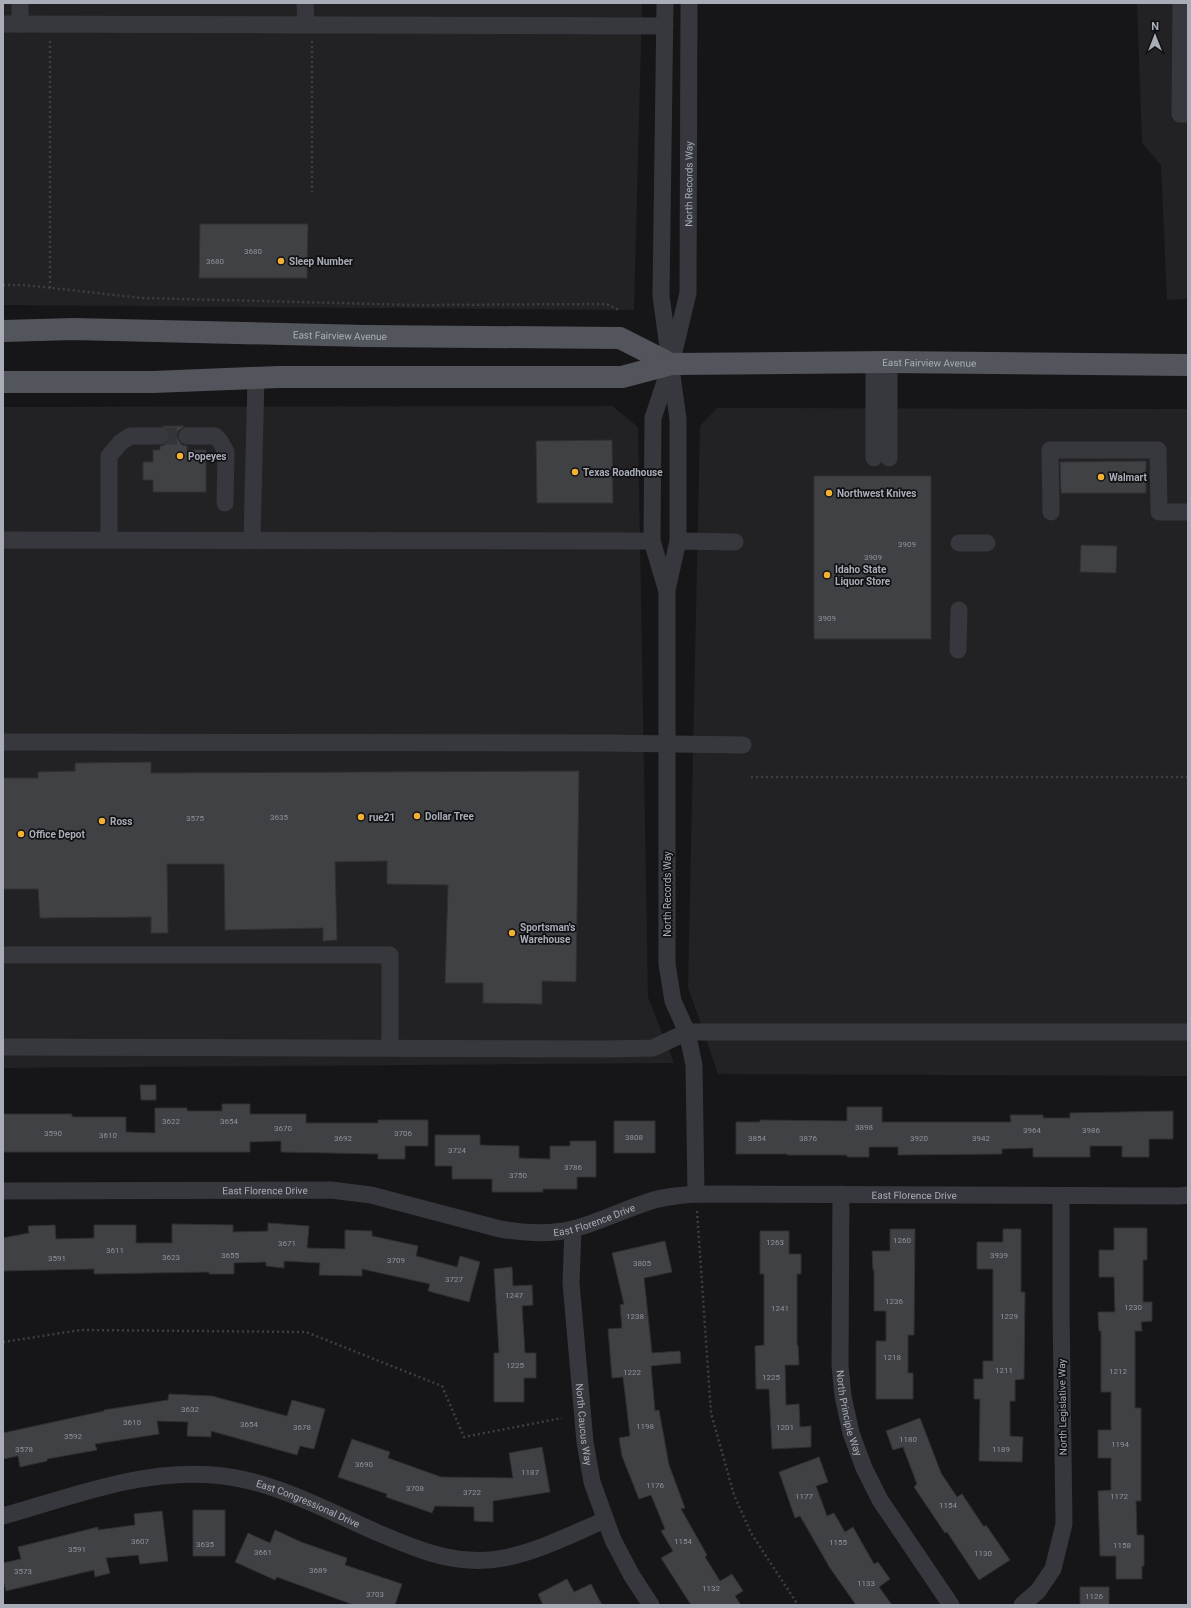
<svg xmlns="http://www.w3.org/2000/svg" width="1191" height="1608" font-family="Roboto,sans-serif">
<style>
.built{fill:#222225}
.building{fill:#404145;stroke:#303034}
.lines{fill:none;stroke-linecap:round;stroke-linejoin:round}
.minor-tunnel{stroke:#333438;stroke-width:17;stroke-dasharray:17 8;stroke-linecap:butt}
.path{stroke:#3d3f44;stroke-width:2.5;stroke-dasharray:2 3;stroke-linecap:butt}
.minor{stroke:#37383d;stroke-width:17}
.major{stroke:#53555c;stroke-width:22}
.poi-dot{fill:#f2b134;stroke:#111113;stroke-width:1.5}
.labels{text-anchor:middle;stroke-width:3.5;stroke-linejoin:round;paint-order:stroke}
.number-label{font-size:8px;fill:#8e929b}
.street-label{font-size:10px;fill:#a8adb8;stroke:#111113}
.poi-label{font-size:10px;font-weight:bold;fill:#a8adb8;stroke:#111113;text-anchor:start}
</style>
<rect width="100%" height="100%" fill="#161618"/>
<g class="built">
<path d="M3 3H642L634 310 3 305Z"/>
<path d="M1137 3H1188V299L1167 300 1161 165 1142 143Z"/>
<path d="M612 406 638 427 648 997 674 1063 3 1068V407Z"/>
<path d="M717 408 1188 409V1076L718 1074 688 987 700 426Z"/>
</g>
<g class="building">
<path d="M200 224H308L307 278H199Z"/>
<path d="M162 426H185L178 431 177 436 179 441 182 445 187 446V450H206V492H153V480H143V462H153V450H160V446L165 445 169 441 170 436 169 431Z"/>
<path d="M612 440 613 503H537L536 441Z"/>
<path d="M1146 461V493H1061L1060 462Z"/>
<rect x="814" y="476" width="117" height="163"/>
<path d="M1081 545 1117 546 1116 573 1080 572Z"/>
<path d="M151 762V773L579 771 576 982 542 981V1004L483 1003V983H445L448 885 387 884V861L335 862 337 940 323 941V928L225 930 224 864H167L168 933H151V917L40 918 38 889H3V778H38V772L75 771V763Z"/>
<path d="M140 1085H156V1100H141Z"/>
<path d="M222 1104H250V1114H306V1123H378V1120H428V1146H405V1159H378V1154L281 1152V1141L250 1142V1152H3V1114H72V1117H126V1132L155 1133V1108H187V1111H222Z"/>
<path d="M847 1107H882V1122H1011L1010 1115H1043V1118H1070V1113L1173 1111V1139H1149V1157H1122V1146H1090V1157H1033V1148L1002 1149V1154L898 1155V1147H869V1157H847V1155H787V1154H736V1122H760V1120L847 1121Z"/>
<rect x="614" y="1121" width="41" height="32"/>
<path d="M435 1135H480V1145L519 1146V1158L550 1159V1146H570V1141H596V1177H577V1189H543V1192H492V1179H452V1166H435Z"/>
<path d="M268 1223 309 1226 307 1248 345 1249V1230L372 1231V1236L418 1246 416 1256 457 1267 460 1256 480 1262 469 1302 428 1291 430 1284 362 1269V1276L319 1275 320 1263 284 1261V1268L266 1266V1262L234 1263V1274H209V1272L94 1274V1269L3 1271V1238L29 1233 28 1226 55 1225 56 1239 94 1238V1225H136V1243H172V1224L233 1225V1232L268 1231Z"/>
<path d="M1114 1228H1147V1260H1143V1302H1152V1321L1141 1322 1142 1331H1135V1408H1141V1501H1136L1137 1535H1144V1566H1142V1579H1116V1556H1100L1098 1491 1111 1490V1458H1098V1430H1111V1392H1101V1331H1099L1098 1312H1115L1114 1277H1099V1250H1114Z"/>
<path d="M890 1229H915L914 1335H908V1373H913V1399H876V1341H886V1311H874V1270H873L872 1251H890Z"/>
<path d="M1003 1229H1021V1292H1025L1024 1379 1015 1380V1401H1010V1436L1023 1437 1022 1462 979 1461 980 1399H974V1379H983V1361H993V1269H977V1242H1003Z"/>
<path d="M760 1231H789V1254H801V1274H797V1345H798L799 1365H785L786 1405 799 1404 800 1427 811 1426V1447L772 1449 769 1389H756L755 1346 764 1345V1274H760Z"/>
<path d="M665 1241 672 1272 644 1278 652 1353 680 1351 681 1363 651 1366 655 1411 659 1410 669 1465 685 1508 681 1509 707 1555 705 1557 720 1581 732 1574 743 1591 735 1596 741 1605H691L661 1558 673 1551 661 1531 665 1529 651 1495 639 1499 622 1456 619 1438 630 1436 623 1377 612 1378 608 1329 622 1328 620 1305 624 1304 612 1253Z"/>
<path d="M512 1267 513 1286 532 1285 533 1305 522 1306 525 1353H536V1378H524V1402H494V1353H499L494 1269Z"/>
<path d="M169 1394 212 1396 287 1416 292 1400 325 1409 314 1449 300 1446 297 1455 211 1431V1437L187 1436 188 1422 157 1421 159 1434 95 1444 97 1450 47 1459V1461L20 1467 18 1456 3 1459V1433L104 1411V1410L168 1400Z"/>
<path d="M920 1418 941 1473 957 1497 962 1494 984 1527 986 1525 1010 1560 979 1580 947 1532 945 1533 914 1487 917 1484 903 1447 893 1450 886 1431Z"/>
<path d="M352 1439 390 1452 388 1458 441 1477 513 1478 509 1453 542 1447 550 1492 493 1501V1522L474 1521V1507L435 1506 432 1513 386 1497 387 1494 338 1477Z"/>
<path d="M819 1457 828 1482 816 1486 827 1516 834 1513 845 1532 853 1527 874 1564 878 1562 890 1579 879 1587 892 1605H856L830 1568 800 1516 795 1518 779 1472Z"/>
<rect x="193" y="1510" width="32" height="46"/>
<path d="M162 1511 168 1561 140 1564 138 1555 106 1558 110 1573 95 1577 94 1570 6 1591 3 1580V1563L21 1559 18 1547 98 1527V1530L135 1525 134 1514Z"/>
<path d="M275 1530 301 1542 347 1558 345 1565 402 1584 395 1605H354L277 1577 275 1580 235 1562 248 1533 270 1543Z"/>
<path d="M567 1579 574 1592 591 1584 602 1605H543L538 1594Z"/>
<rect x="1080" y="1587" width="29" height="18"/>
</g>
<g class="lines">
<path class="minor-tunnel" d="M160 436H187"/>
<g class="path">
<path d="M50 41V288"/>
<path d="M312 41V192"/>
<path d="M3 285H24L142 298 416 305 606 304 619 310"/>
<path d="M751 777H1188"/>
<path d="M697 1211 711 1413 734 1495 751 1533 798 1605"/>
<path d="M3 1342 81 1330 306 1332 442 1386 464 1437 562 1418"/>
</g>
<g class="minor">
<path d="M20 3V24"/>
<path d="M305 3 306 25"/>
<path d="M665 3 661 296 678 419V541L667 590V964L673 1001 687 1032 694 1065 696 1194"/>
<path d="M1181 3 1180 114H1188"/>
<path d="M3 24 665 26"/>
<path d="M889 362V458"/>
<path d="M187 436H215L220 441 226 452 225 503"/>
<path d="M874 458V362"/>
<path d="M1051 512 1050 450H1158L1159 512H1188"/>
<path d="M3 540 652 541"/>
<path d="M109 540V456L120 443 130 436H160"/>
<path d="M252 540 256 378"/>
<path d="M678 541 735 542"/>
<path d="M959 543H987"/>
<path id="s1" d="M666 588 652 541 653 418 671 364 688 293 689 3"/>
<path d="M958 650 959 610"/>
<path d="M3 742 606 743 743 745"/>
<path d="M3 955H390V1048"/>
<path d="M3 1047 607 1049 653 1048 687 1032H1188"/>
<path id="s2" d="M3 1191 331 1190 371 1195 500 1229C524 1233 549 1235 573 1229 600 1222 627 1208 654 1200 668 1196 682 1195 696 1194L1179 1196 1188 1195"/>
<path id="s3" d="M841 1194 840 1366 843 1396 851 1433 864 1468 880 1500 951 1605"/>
<path id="s4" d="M573 1229 571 1283 585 1442 592 1482 613 1540 632 1576 651 1605"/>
<path id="s5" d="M3 1516C71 1497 141 1469 213 1475 270 1479 324 1509 376 1532 418 1550 457 1567 504 1558 539 1551 572 1534 605 1520"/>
<path d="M1022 1605 1038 1591 1053 1569 1064 1524 1061 1310V1196"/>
</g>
<g class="major">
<path id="s6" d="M3 331 74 329 365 336 620 338 671 364"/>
<path id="s7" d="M3 382H153L278 377H622L671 364 889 362 1188 365"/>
</g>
</g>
<g class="poi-dot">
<circle cx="281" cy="261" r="4"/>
<circle cx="180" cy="456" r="4"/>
<circle cx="575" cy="472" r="4"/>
<circle cx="1101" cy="477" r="4"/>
<circle cx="829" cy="493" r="4"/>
<circle cx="827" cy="575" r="4"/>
<circle cx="417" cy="816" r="4"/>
<circle cx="361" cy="817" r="4"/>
<circle cx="102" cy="821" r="4"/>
<circle cx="21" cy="834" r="4"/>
<circle cx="512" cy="933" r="4"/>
</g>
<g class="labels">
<g class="number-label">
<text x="253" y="254">3680</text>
<text x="215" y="264">3680</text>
<text x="907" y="547">3909</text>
<text x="873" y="560">3909</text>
<text x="827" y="621">3909</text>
<text x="279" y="820">3635</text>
<text x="195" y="821">3575</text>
<text x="171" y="1124">3622</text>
<text x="229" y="1124">3654</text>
<text x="864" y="1130">3898</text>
<text x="283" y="1131">3670</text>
<text x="1032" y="1133">3964</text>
<text x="1091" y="1133">3986</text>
<text x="53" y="1136">3590</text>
<text x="403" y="1136">3706</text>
<text x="108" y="1138">3610</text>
<text x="634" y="1140">3808</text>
<text x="343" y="1141">3692</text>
<text x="757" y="1141">3854</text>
<text x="808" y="1141">3876</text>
<text x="919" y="1141">3920</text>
<text x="981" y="1141">3942</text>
<text x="457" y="1153">3724</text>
<text x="573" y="1170">3786</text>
<text x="518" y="1178">3750</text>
<text x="902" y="1243">1260</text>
<text x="775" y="1245">1263</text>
<text x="287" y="1246">3671</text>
<text x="115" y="1253">3611</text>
<text x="230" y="1258">3655</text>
<text x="999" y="1258">3939</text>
<text x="171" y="1260">3623</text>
<text x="57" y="1261">3591</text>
<text x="396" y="1263">3709</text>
<text x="642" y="1266">3805</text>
<text x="454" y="1282">3727</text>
<text x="514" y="1298">1247</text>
<text x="894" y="1304">1236</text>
<text x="1133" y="1310">1230</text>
<text x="780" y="1311">1241</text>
<text x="635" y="1319">1238</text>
<text x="1009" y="1319">1229</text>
<text x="892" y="1360">1218</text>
<text x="515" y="1368">1225</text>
<text x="1004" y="1373">1211</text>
<text x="1118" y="1374">1212</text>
<text x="632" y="1375">1222</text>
<text x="771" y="1380">1225</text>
<text x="190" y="1412">3632</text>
<text x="132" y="1425">3610</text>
<text x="249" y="1427">3654</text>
<text x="645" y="1429">1198</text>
<text x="302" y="1430">3678</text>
<text x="785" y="1430">1201</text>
<text x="73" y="1439">3592</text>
<text x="908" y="1442">1180</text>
<text x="1120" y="1447">1194</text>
<text x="24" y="1452">3578</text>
<text x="1001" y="1452">1189</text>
<text x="364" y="1467">3690</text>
<text x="530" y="1475">1187</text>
<text x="655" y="1488">1176</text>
<text x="415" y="1491">3708</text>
<text x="472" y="1495">3722</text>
<text x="804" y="1499">1177</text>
<text x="1119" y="1499">1172</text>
<text x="948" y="1508">1154</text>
<text x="140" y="1544">3607</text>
<text x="683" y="1544">1154</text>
<text x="838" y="1545">1155</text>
<text x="205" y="1547">3635</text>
<text x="1122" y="1548">1158</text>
<text x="77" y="1552">3591</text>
<text x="263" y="1555">3661</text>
<text x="983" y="1556">1130</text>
<text x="318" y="1573">3689</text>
<text x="23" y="1574">3573</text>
<text x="866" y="1586">1133</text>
<text x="711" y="1591">1132</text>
<text x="375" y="1597">3703</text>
<text x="1094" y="1599">1126</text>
</g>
<g class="street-label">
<text dy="4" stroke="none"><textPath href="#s1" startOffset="411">North Records Way</textPath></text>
<text dy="4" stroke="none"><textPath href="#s6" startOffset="337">East Fairview Avenue</textPath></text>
<text dy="4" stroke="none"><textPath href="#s7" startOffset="928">East Fairview Avenue</textPath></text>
<text transform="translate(667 894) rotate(-90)" y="4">North Records Way</text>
<text dy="4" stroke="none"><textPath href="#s2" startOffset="262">East Florence Drive</textPath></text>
<text dy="4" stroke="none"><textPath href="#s2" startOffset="922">East Florence Drive</textPath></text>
<text dy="4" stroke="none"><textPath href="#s2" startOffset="598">East Florence Drive</textPath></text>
<text transform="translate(1062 1407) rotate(-91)" y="4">North Legislative Way</text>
<text dy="4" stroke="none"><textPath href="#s3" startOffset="220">North Principle Way</textPath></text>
<text dy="4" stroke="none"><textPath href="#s4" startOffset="196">North Caucus Way</textPath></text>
<text dy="4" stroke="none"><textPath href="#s5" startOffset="315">East Congressional Drive</textPath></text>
</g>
<g class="poi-label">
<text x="289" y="265">Sleep Number</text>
<text x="188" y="460">Popeyes</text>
<text x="583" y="476">Texas Roadhouse</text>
<text x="1109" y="481">Walmart</text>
<text x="837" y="497">Northwest Knives</text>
<text x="835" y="573">Idaho State<tspan x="835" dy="12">Liquor Store</tspan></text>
<text x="425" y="820">Dollar Tree</text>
<text x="369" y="821">rue21</text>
<text x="110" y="825">Ross</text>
<text x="29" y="838">Office Depot</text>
<text x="520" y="931">Sportsman's<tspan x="520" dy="12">Warehouse</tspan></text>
</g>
</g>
<rect width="1191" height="1608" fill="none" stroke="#a8adb8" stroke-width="8"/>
<g transform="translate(1155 36)" stroke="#111113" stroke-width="3" paint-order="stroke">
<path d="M0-3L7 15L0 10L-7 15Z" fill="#a8adb8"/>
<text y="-6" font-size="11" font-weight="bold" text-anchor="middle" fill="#a8adb8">N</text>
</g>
</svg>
